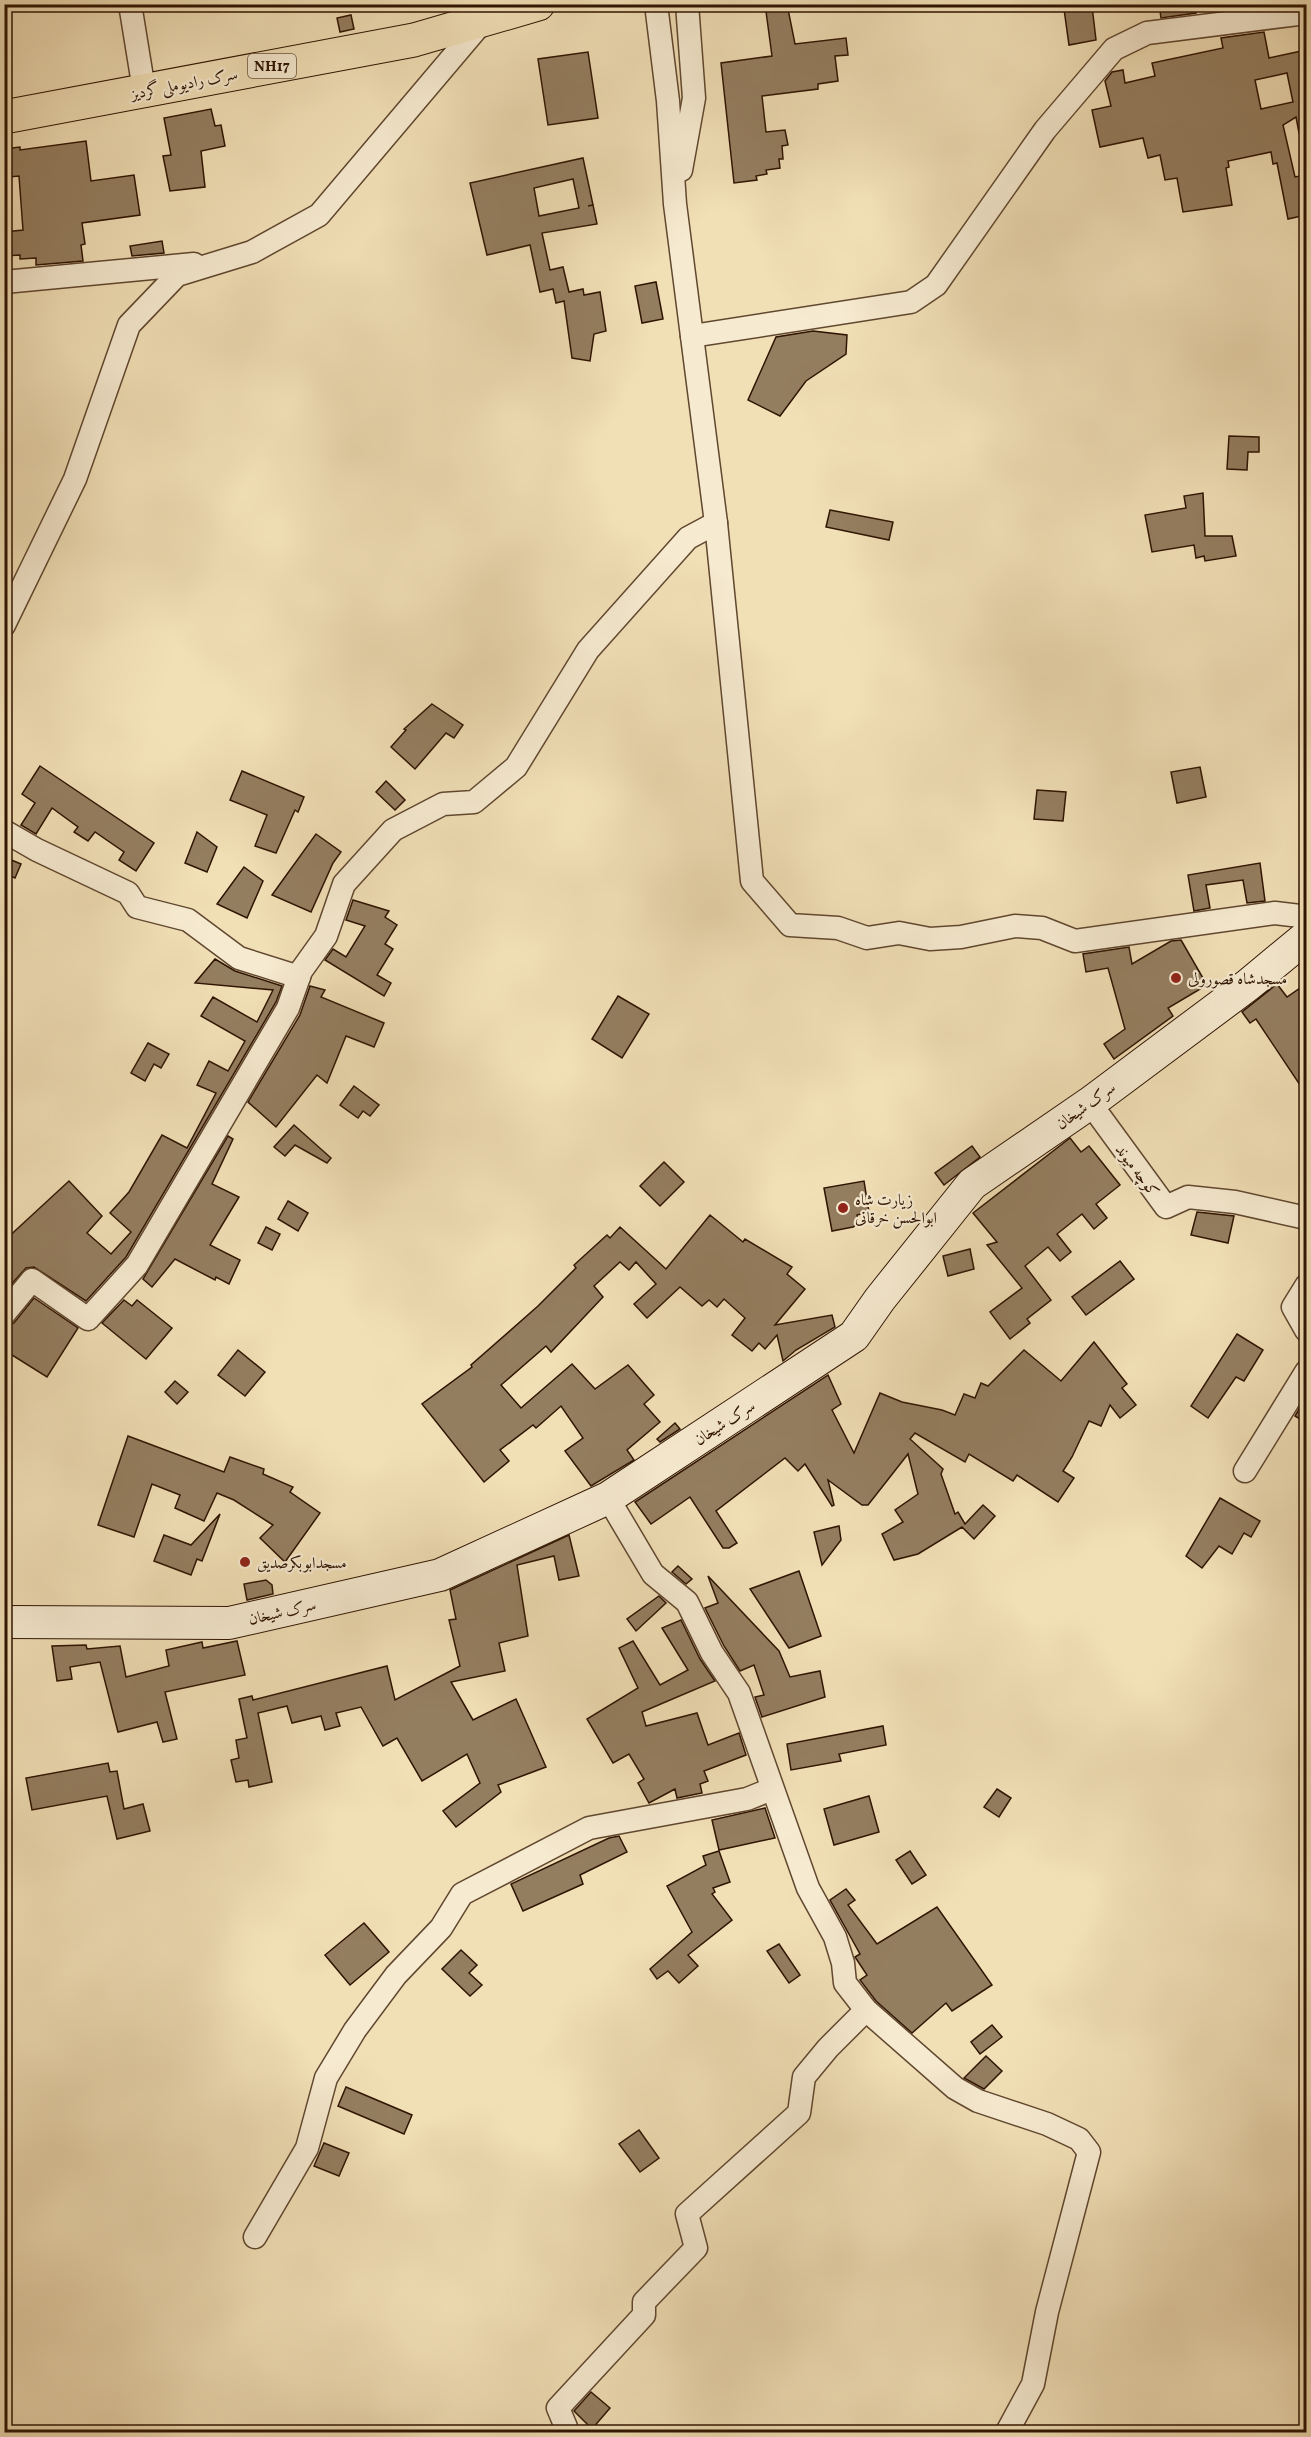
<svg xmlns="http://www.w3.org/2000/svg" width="1311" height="2437" font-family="Vollkorn,Amiri,serif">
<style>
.building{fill:#947e60;stroke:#2f1402;stroke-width:1.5;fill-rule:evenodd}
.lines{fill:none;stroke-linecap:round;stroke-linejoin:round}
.street-casing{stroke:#60472f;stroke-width:25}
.secondary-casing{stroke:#2f1402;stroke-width:34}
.highway-casing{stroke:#2f1402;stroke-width:35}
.street{stroke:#f6ead0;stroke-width:22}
.secondary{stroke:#f6ead0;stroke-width:32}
.highway{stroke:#f1dfb6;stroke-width:33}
.poi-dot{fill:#8f2418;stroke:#f6ead0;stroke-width:2}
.labels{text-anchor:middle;stroke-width:4.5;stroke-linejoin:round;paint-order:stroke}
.shield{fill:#f6ead0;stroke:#6b5440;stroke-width:1.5}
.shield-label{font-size:15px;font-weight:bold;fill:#2f1402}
.street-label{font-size:16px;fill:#2f1402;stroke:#f6ead0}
.poi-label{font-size:16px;fill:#2f1402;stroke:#f6ead0;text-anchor:start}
</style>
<rect width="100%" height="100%" fill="#f1dfb6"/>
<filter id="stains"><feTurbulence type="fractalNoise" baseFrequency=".00333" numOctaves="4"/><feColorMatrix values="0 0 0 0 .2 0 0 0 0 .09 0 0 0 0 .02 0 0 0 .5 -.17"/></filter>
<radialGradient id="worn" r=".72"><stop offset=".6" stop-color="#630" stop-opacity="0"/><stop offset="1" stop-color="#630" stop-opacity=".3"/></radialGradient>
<g class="building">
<path d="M765 4H787L795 44 846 38 848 55 835 56 838 81 818 84V89L762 96 766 132 785 130 788 145 782 146 783 159H779L780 168 766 170 767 174 756 176 757 180 734 183 721 63 772 56Z"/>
<path d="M1159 4H1195L1196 13 1161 18Z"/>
<path d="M1092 6 1096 40 1069 45 1064 9Z"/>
<path d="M351 15 354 29 340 32 337 18Z"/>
<path d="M1264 32 1269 58 1306 50V132L1299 133 1296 117 1283 125 1295 177 1306 175V215L1288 219 1277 163 1273 164 1271 152 1228 161 1229 167 1226 168 1232 205 1183 212 1177 178 1165 180 1160 155 1148 158 1143 138 1100 147 1092 110 1111 106 1105 81 1112 72 1123 70 1125 83 1155 76 1152 63 1223 48 1221 38ZM1287 73 1293 102 1261 109 1255 80Z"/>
<path d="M588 52 598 118 548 125 538 59Z"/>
<path d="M211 109 215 126 221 125 225 146 201 151 205 187 170 191 163 156 171 155 164 118Z"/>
<path d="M86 141 91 181 134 175 140 215 82 223 85 244 81 245 83 261 36 265V258L20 259V255L4 256V232L23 230 19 176 9 177 8 171 4 172V149L20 147V150Z"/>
<path d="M583 158 593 205 588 206 593 205 597 224 542 233 550 270 563 267 569 292 583 289 584 295 600 292 606 331 594 334 590 361 572 358 564 301 556 303 553 289 540 292 530 245 487 255 470 183ZM573 179 579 208 539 216 534 188Z"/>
<path d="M162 241 164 253 132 256 130 246Z"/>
<path d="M656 282 663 319 642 323 635 286Z"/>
<path d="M813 331 847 335 846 354 806 381 780 416 748 400 776 337Z"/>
<path d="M1229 436 1259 437V452H1248L1247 470 1227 469Z"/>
<path d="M1203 493 1205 536H1232L1236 556 1205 561 1204 556 1196 558 1194 545 1152 552 1145 515 1186 508 1184 496Z"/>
<path d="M830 510 893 522 889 540 826 527Z"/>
<path d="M432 704 463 725 454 738 446 733 415 769 391 747 406 730 404 729Z"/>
<path d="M40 766 154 843 136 871 119 860 124 852 95 832 88 841 74 832 78 827 52 808 36 834 21 825 35 803 22 794Z"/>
<path d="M1200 767 1206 797 1177 803 1171 772Z"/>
<path d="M242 771 304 797 298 812 295 810 276 853 255 846 267 815 230 800Z"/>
<path d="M386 781 405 800 395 810 376 792Z"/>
<path d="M1037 790 1066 792 1063 821 1034 819Z"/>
<path d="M197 832 217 847 207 872 185 863Z"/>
<path d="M316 834 341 852 333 863 311 912 272 895Z"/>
<path d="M4 857 21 864 15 878 4 873Z"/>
<path d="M1260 863 1265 901 1247 903 1243 880 1206 885 1210 908 1194 911 1188 875Z"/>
<path d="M244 867 263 881 247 918 217 904Z"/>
<path d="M353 900 389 911 385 917 397 925 385 944 393 949 377 975 391 983 384 996 325 960 333 949 346 957 365 926 346 920Z"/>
<path d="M1181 940 1207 985 1168 1008 1173 1016 1114 1059 1104 1044 1125 1029 1108 968 1086 972 1083 954 1129 947 1132 964 1171 941Z"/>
<path d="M215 959 235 971 282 986 276 1002 126 1257 86 1301 34 1267 26 1268 7 1289 4 1287V1241L69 1181 102 1216 87 1233 111 1254 131 1232 110 1213 129 1192 162 1135 187 1148 216 1093 197 1085 209 1061 228 1071 245 1041 201 1016 213 997 257 1022 273 990 195 983Z"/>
<path d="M1277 984 1287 997 1306 984V1094L1256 1019 1250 1023 1242 1012Z"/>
<path d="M310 986 325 990 321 997 384 1023 374 1047 346 1036 327 1083 317 1075 276 1127 248 1102 300 1015Z"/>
<path d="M618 996 649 1014 622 1058 592 1039Z"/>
<path d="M148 1043 169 1054 161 1068 154 1064 145 1081 131 1073Z"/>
<path d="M354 1086 379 1105 370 1116 363 1111 358 1118 340 1105Z"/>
<path d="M294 1125 331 1158 327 1163 295 1145 285 1156 274 1147Z"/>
<path d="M228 1136 233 1139 212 1184 239 1197 210 1245 240 1260 229 1284 216 1277 215 1280 175 1259 152 1287 143 1279Z"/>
<path d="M1070 1138 1081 1152 1089 1146 1120 1185 1096 1204 1107 1218 1094 1229 1082 1214 1057 1234 1071 1252 1060 1261 1048 1247 1025 1266 1051 1300 1027 1319 1030 1323 1010 1339 990 1312 1022 1288 987 1245 997 1242 973 1213Z"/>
<path d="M972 1146 980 1157 944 1185 935 1173Z"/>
<path d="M664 1162 684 1182 660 1206 640 1186Z"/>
<path d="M864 1181 869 1212 857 1215 858 1224 853 1227 832 1231 824 1188Z"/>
<path d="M288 1201 308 1213 298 1231 278 1219Z"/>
<path d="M1197 1212 1234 1216 1228 1243 1191 1235Z"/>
<path d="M710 1215 743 1242 745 1239 792 1267 787 1274 805 1289 775 1325 832 1315 835 1327 796 1350 783 1361 777 1335 765 1349 759 1343 752 1351 732 1335 745 1318 724 1299 717 1307 709 1300 702 1306 680 1287 647 1318 634 1304 656 1284 636 1262 629 1270 620 1262 594 1286 603 1297 551 1352 546 1346 501 1385 521 1408 572 1364 595 1389 628 1365 654 1395 644 1404 660 1422 627 1450 634 1460 591 1486 565 1451 583 1438 561 1406 536 1428 533 1425 500 1450 509 1461 484 1482 422 1404 472 1367 471 1365 538 1306 576 1268 574 1265 607 1235 610 1238 620 1227 666 1269Z"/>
<path d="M266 1227 280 1234 272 1250 258 1243Z"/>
<path d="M970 1249 974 1269 948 1276 943 1256Z"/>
<path d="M1120 1261 1134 1279 1086 1315 1072 1297Z"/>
<path d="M34 1298 78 1328 47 1377 4 1350V1327L14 1323Z"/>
<path d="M124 1300 132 1306 137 1300 172 1328 146 1359 102 1323Z"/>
<path d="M1237 1334 1263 1350 1244 1381 1236 1377 1208 1418 1191 1406Z"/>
<path d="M1094 1342 1127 1384 1122 1388 1136 1405 1120 1418 1110 1405 1101 1426 1089 1421 1072 1457 1063 1471 1074 1478 1058 1502 1017 1475 1013 1481 969 1454 965 1462 915 1433 910 1439 943 1469 941 1474 955 1514 958 1512 965 1524 983 1505 995 1516 974 1539 962 1527 918 1554 894 1560 882 1534 903 1522 895 1510 918 1494 908 1454 868 1505H862L828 1480 834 1505 832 1506 805 1464 798 1471 785 1458 716 1511 737 1543 729 1548H723L690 1497 651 1524 635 1502 828 1375 841 1404 832 1410 854 1453 880 1393 902 1402 942 1410 955 1415 964 1394 975 1398 981 1383 988 1386 1024 1350 1061 1381Z"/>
<path d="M238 1350 265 1372 245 1396 218 1375Z"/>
<path d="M175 1381 188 1392 177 1404 165 1392Z"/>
<path d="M1306 1397V1423L1295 1416Z"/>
<path d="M675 1423 680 1429 660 1442 657 1439Z"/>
<path d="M128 1436 224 1472 230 1457 264 1469 263 1474 293 1487 290 1492 320 1513 285 1562 260 1538 273 1525 234 1500 217 1493 204 1521 175 1508 180 1495 152 1484 134 1537 98 1525Z"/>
<path d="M1220 1498 1260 1521 1251 1537 1244 1533 1232 1554 1219 1546 1202 1568 1186 1556Z"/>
<path d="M220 1514 202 1561 197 1559 191 1575 154 1561 164 1535 191 1545Z"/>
<path d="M839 1526 841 1540 822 1565 814 1532Z"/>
<path d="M569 1535 579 1576 559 1580 554 1556 517 1565 528 1636 499 1643 505 1671 451 1682 473 1720 516 1699 546 1767 498 1785 501 1792 456 1827 443 1811 480 1783 467 1754 422 1781 397 1738 383 1746 361 1707 336 1713 340 1726 325 1730 321 1716 292 1723 287 1706 258 1713 272 1782 249 1787 248 1780 236 1782 231 1760 239 1758 236 1740 247 1738 239 1699 252 1696 253 1700 387 1666 395 1700 460 1666 449 1620 456 1619 450 1590Z"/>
<path d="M678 1566 692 1579 686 1584 672 1572Z"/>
<path d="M799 1571 821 1636 789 1648 750 1589Z"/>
<path d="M708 1576 779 1651 790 1677 820 1671 825 1697 762 1717 755 1697 764 1695 754 1665 740 1671 724 1646 705 1608 718 1603Z"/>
<path d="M266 1580 272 1585 273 1594 247 1600 244 1584Z"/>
<path d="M659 1596 666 1603 636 1631 627 1619Z"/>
<path d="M681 1620 700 1659 715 1681 642 1712 646 1726 697 1713 708 1745 739 1733 746 1755 704 1771 708 1781 700 1784 702 1793 677 1798 675 1789 649 1803 638 1783 644 1779 629 1754 613 1763 587 1719 638 1688 619 1648 633 1641 660 1685 688 1670 662 1628Z"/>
<path d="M237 1641 245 1675 165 1692 177 1739 163 1742 157 1722 118 1732 100 1662 70 1667 72 1679 57 1681 52 1646 86 1645 87 1649 120 1646 126 1677 169 1666 166 1650 202 1642 203 1648Z"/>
<path d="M883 1726 886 1745 839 1754 841 1761 791 1770 787 1744Z"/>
<path d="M108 1763 110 1772 117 1771 124 1809 143 1804 150 1831 117 1839 107 1796 32 1810 26 1778Z"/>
<path d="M997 1789 1011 1798 999 1817 984 1807Z"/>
<path d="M869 1796 879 1832 834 1845 824 1809Z"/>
<path d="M765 1808 775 1838 719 1850 712 1820Z"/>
<path d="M619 1836 627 1852 580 1875 583 1884 523 1911 511 1884 609 1838Z"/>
<path d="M719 1851 730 1882 713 1888 715 1892 712 1894 732 1920 688 1955 698 1966 679 1983 668 1971 657 1979 650 1969 692 1932 667 1886 706 1865 703 1856Z"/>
<path d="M910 1851 926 1875 912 1884 896 1860Z"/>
<path d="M846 1889 855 1900 848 1905 877 1944 937 1907 992 1985 952 2011 946 2003 912 2033 876 2001 860 1980 867 1975 855 1957 860 1954 830 1900Z"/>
<path d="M364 1923 389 1952 350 1985 325 1955Z"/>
<path d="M779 1944 800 1975 789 1983 767 1951Z"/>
<path d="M461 1950 477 1965 469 1973 482 1985 470 1996 442 1969Z"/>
<path d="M992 2025 1002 2037 980 2054 971 2042Z"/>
<path d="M986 2056 1002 2071 984 2089 964 2078Z"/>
<path d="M346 2087 412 2115 404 2134 338 2106Z"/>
<path d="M639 2130 659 2158 640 2172 619 2144Z"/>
<path d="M324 2143 349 2153 339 2176 314 2166Z"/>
<path d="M591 2392 610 2408 592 2429 574 2411Z"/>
</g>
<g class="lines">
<defs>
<g id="street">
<path d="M130 4 144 90"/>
<path d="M656 4 668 101 675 204 716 523 752 881 790 925 838 928 867 938 899 933 930 939 961 937 1015 926 1042 928 1075 941 1275 913 1300 916 1306 923"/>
<path d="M681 170 694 98 687 4"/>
<path d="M4 282 194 264"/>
<path d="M692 336 911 302 936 285 1045 130 1114 49 1147 33 1306 13"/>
<path d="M4 625 75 479 129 325 177 275 252 252 319 215 484 20"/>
<path d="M4 831 37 850 128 893 137 907 188 920 239 958 299 977"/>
<path d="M1090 1103 1166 1207 1188 1197 1235 1202 1306 1218"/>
<path d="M1306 1286 1293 1307 1306 1330"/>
<path d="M4 1314 32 1280 88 1319 137 1265 288 1008 301 971 326 936 344 884 393 830 443 804 474 802 516 767 588 650 688 538 716 523"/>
<path d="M1245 1471 1306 1372"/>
<path d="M608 1498 653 1574 687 1602 712 1653 739 1693 808 1888 835 1937 843 1963 845 1983 866 2010 955 2088 978 2101 1047 2124 1079 2139 1089 2152 1047 2312 1033 2384 1007 2432"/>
<path d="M255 2237 307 2148 326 2078 355 2030 396 1975 441 1928 462 1894 589 1828 747 1799 772 1789"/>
<path d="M563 2432 566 2427 558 2408 644 2315V2302L696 2248 687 2214 799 2113 804 2077 828 2048 866 2010"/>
</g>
<path id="secondary" d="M4 1622 229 1623 440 1575 608 1498 854 1336 880 1299 972 1184 1090 1103 1248 985 1306 937"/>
<path id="highway" d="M4 117 414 40 538 4"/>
</defs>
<use href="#street" class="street-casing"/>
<use href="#secondary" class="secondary-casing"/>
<use href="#highway" class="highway-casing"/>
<use href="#street" class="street"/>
<use href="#secondary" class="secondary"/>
<use href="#highway" class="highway"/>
</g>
<g class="poi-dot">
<circle cx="1176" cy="978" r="6"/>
<circle cx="843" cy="1208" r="6"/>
<circle cx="245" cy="1562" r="6"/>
</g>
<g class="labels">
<rect class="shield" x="248" y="54" width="48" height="24" rx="4.5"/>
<g class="shield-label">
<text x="272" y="71">NH17</text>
</g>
<g class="street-label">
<text transform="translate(184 83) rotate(-11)" y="6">سرک رادیوملی گردیز</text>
<text transform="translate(1085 1105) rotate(-36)" y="6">سرک شیخان</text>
<text transform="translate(1138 1170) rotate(53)" y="6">کوچه میوند</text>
<text transform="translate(724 1422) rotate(-33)" y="6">سرک شیخان</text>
<text transform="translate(282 1611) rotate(-13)" y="6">سرک شیخان</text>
</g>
<g class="poi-label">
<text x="1188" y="984">مسجدشاه قصورولی</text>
<text x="855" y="1205">زیارت شاه<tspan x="855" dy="18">ابوالحسن خرقانی</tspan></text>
<text x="257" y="1568">مسجدابوبکرصدیق</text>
</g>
</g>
<rect width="1311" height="2437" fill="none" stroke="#f1dfb6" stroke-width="24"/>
<rect x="6" y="6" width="1299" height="2425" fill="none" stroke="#2f1402" stroke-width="3"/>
<rect x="12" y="12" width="1287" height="2413" fill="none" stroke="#2f1402" stroke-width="1.5"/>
<rect width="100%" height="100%" filter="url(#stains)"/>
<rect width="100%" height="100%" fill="url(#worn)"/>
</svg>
